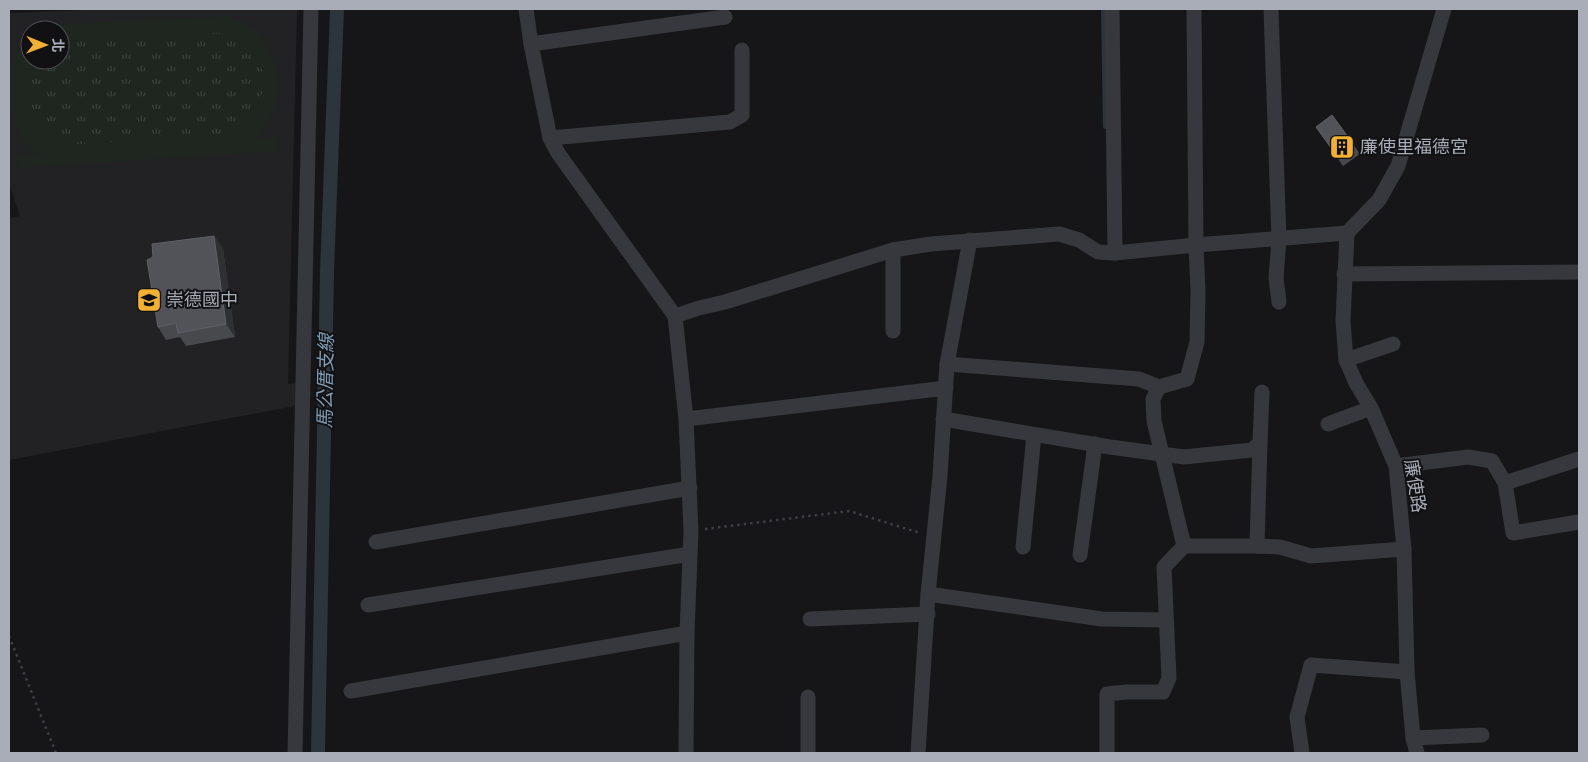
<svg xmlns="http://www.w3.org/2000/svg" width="1588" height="762" font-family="'IBM Plex Sans','Noto Sans TC',sans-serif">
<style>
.built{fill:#222225;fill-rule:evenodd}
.grass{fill:url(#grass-tufts)}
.pitch{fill:#1e261f}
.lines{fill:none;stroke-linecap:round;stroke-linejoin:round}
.stream{stroke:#2c353c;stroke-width:4}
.canal{stroke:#2c353c;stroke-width:14}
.path{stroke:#3d3f44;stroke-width:2.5;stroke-dasharray:2.5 4;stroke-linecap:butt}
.minor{stroke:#37383d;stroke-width:15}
.wall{fill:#47494d}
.shaded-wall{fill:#2f3033}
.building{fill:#525359;stroke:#5f6168}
.labels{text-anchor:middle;stroke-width:4;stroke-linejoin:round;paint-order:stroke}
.poi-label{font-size:18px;fill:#a8adb8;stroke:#111113;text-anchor:start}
.street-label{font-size:18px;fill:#a8adb8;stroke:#111113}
.water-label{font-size:19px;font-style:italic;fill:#7f9bb3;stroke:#111113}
</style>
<defs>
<pattern id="grass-tufts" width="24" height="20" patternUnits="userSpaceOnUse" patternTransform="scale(1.25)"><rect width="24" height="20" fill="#1e261f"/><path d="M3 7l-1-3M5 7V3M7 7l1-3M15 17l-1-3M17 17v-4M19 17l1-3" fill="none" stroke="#3c433d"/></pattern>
</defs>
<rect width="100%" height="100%" fill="#161618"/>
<path class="built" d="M113 9H297L288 384 296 383 295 406 9 460V218L20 216 9 183V13ZM30 30H60V60H30Z"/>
<path class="grass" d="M225 32 253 51 263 71V90L257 109 244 126 228 134 68 145 44 132 32 119 27 97 30 74 36 60H60V42L63 41Z"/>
<path class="pitch" d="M230 16C237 19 245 22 251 27 274 48 287 82 273 112 269 121 262 129 256 138L277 137 278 151 18 168 15 156 37 154 28 146 15 124 9 104V69L17 51 30 39V60H36L30 74 27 96 32 119 44 132 68 145 228 134 244 126 257 109 263 90V72L253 51 225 32 63 41 60 42V30H40L46 25Z"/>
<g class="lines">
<path class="stream" d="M1103 9 1105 127"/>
<path class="canal" d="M318 753 327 272 337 9"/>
<g class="path">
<path d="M705 529 849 511 920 533"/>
<path d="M9 636 56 753"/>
</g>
<g class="minor">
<path d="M526 9 531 44 550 138 558 153 675 316"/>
<path d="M1112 9 1115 253"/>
<path d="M1271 9 1279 239 1276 278 1279 302"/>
<path d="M531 44 725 17"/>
<path d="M550 138 730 122 742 115V50"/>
<path d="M1347 233 1343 321 1346 360 1356 383 1371 408 1396 466 1404 549 1407 672 1413 738 1417 753"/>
<path d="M1344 274 1579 272"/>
<path d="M893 331V250"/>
<path d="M1346 360 1393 344"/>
<path d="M947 364 1139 379 1159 387"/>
<path d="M686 419 946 388"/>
<path d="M943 419 1110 447 1184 457 1252 450 1260 443 1262 392"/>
<path d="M1328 424 1371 408"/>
<path d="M1396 466 1468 457 1492 461 1505 483 1513 533 1579 522"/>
<path d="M1505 483 1579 459"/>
<path d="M376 542 690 488"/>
<path d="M1184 546 1154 421 1153 399 1159 387 1187 379 1197 342 1198 292 1196 245 1194 9"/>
<path d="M1257 546 1260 443"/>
<path d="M1023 547 1034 435"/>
<path d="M1080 555 1095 444"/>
<path d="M928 594 1102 619 1166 620"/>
<path d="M368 605 690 554"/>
<path d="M810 619 928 614"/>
<path d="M351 691 687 633"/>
<path d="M808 697V753"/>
<path d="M1413 738 1482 735"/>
<path d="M295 753 311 9"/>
<path d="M686 753 687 633 691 531 686 419 675 316 699 308 725 302 893 250 931 244 1059 234 1079 240 1098 252 1115 253 1196 245 1347 233 1379 200 1398 166 1444 9"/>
<path d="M918 753 928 594 940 476 947 364 970 240"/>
<path d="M1107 753V694L1126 692H1163L1169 678 1164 567 1184 546H1257L1280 547 1311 556 1404 549"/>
<path d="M1302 753 1297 717 1311 665 1407 672"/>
</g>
</g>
<g class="wall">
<path d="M1316 127 1351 141 1360 154 1343 166Z"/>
<path d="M214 236 223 249 235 337 186 346 180 337 166 340 158 327Z"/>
</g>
<path class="shaded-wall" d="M214 236 223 249 235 337 226 324Z"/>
<g class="building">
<path d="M1332 115 1351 141 1335 153 1316 127Z"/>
<path d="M214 236 226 324 178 333 176 323 158 327 147 260 153 257 152 244Z"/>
</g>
<defs>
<symbol id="building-square" viewBox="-11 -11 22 22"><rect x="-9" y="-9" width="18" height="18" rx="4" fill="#f2b134" stroke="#111113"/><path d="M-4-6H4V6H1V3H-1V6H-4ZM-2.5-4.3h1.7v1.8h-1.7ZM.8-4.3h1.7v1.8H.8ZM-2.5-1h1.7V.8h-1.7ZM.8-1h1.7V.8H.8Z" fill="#111"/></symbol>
<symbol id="school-square" viewBox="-11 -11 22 22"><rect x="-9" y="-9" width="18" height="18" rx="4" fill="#f2b134" stroke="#111113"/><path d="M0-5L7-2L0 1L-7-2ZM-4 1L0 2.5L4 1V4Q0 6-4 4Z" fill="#111"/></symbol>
</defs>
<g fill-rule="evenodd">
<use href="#building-square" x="1328" y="133" width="28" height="28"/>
<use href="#school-square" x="135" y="286" width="28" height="28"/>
</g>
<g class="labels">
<g class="poi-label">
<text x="1360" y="153">廉使里福德宮</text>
<text x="166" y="306">崇德國中</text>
</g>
<g class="street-label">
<text transform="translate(1415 486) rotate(81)" y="6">廉使路</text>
</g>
<g class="water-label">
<text transform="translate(325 381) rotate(-89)" y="7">馬公厝支線</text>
</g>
</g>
<rect width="1588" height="762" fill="none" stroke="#a8adb8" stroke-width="20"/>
<g transform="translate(45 45) rotate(91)"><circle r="24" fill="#111113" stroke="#4d4f55"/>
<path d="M0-4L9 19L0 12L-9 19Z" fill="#f2b134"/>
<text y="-8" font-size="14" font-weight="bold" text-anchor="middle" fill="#a8adb8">北</text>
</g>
</svg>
